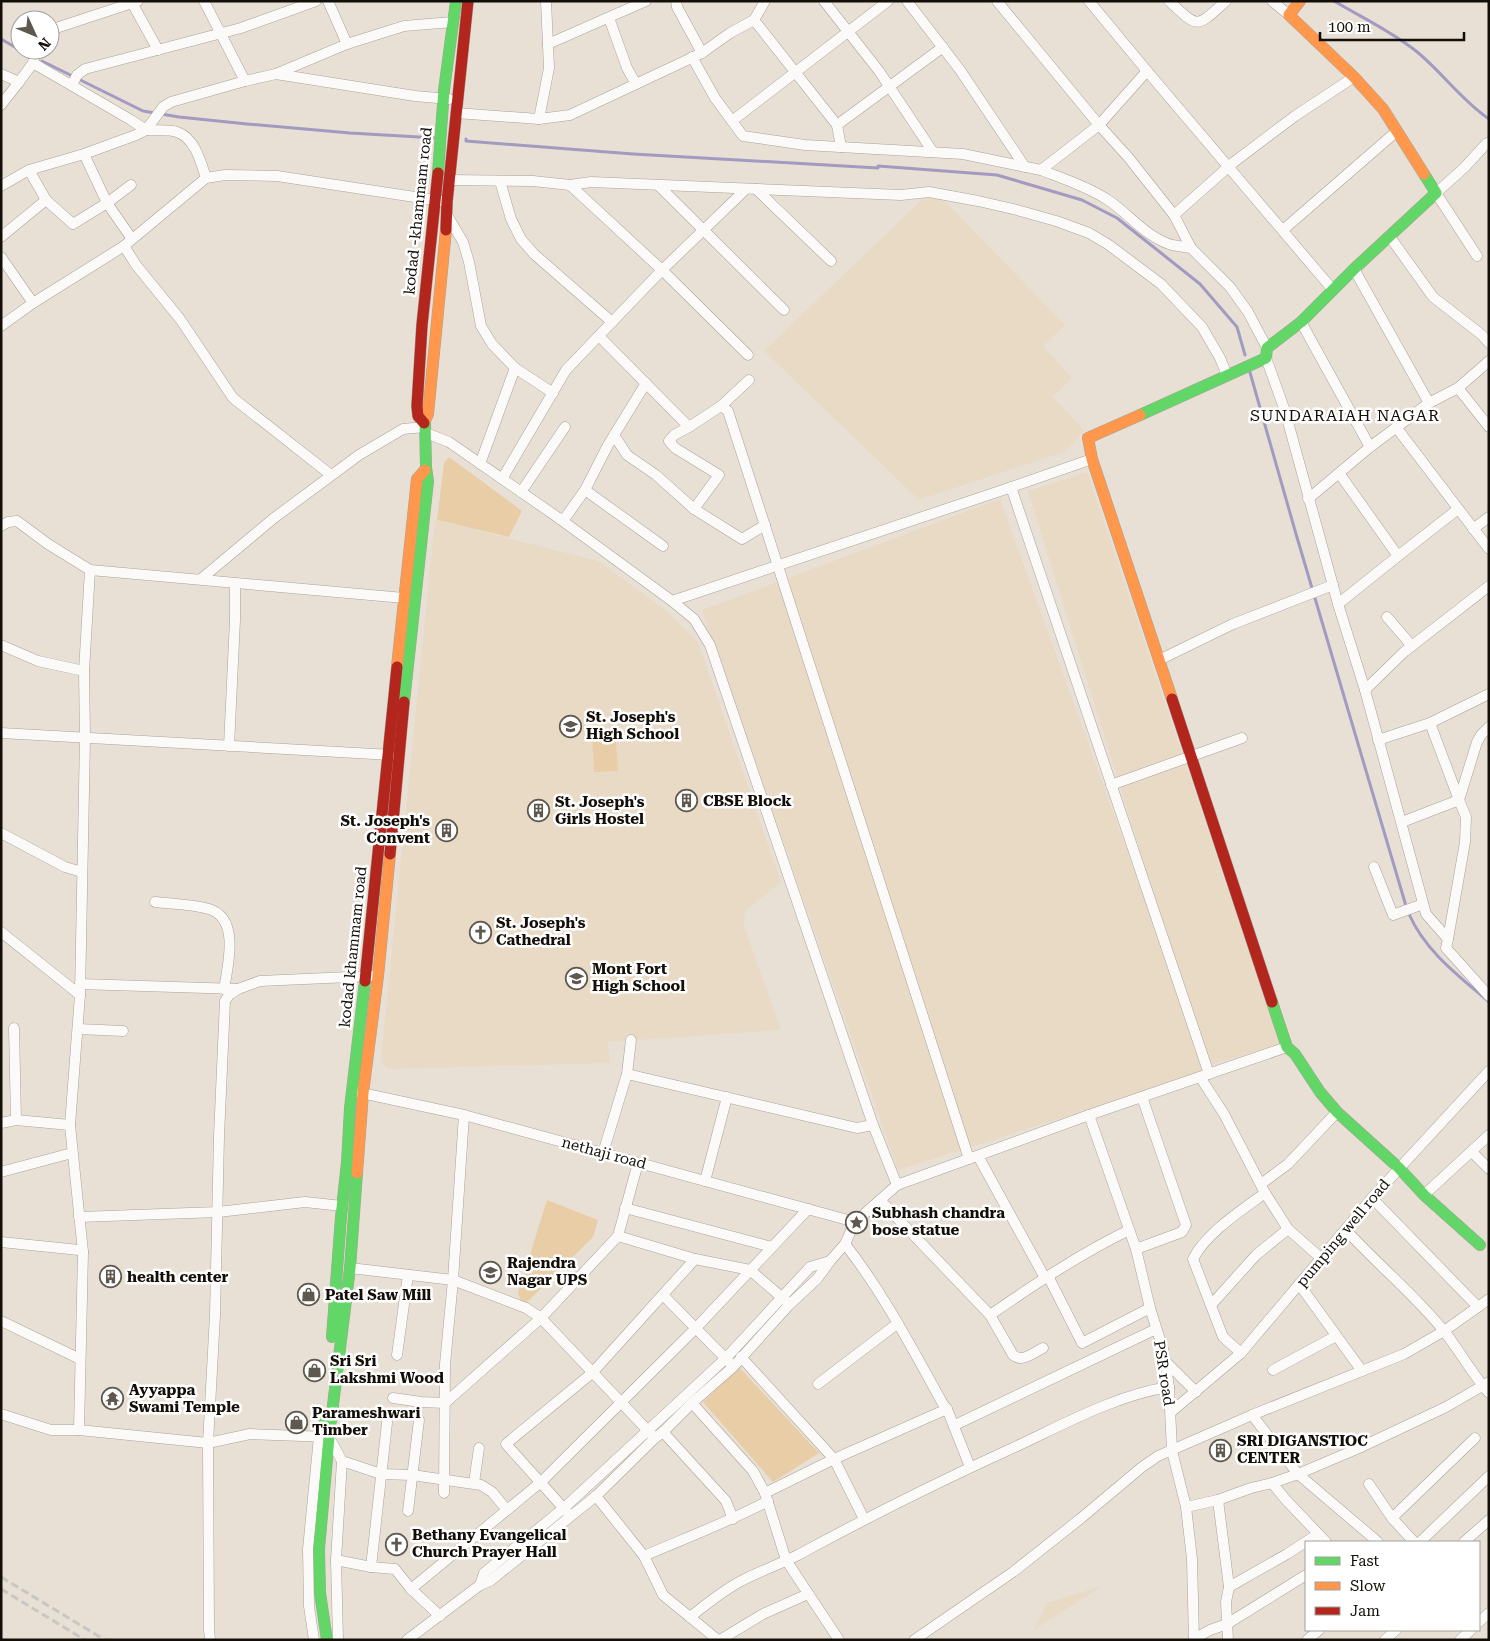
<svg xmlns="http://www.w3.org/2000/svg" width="1490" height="1641" font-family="'Roboto Serif',serif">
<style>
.built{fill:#e9dac6}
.green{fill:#e8cda7}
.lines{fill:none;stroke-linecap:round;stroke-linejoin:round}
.stream{stroke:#a39ac2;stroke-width:3}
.street-casing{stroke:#a8a299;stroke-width:11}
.fast-casing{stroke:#a8a299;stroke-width:12}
.slow-casing{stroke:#a8a299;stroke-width:12}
.jam-casing{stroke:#a8a299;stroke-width:12}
.street{stroke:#fcfaf9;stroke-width:10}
.fast{stroke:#63d668;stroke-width:11}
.slow{stroke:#ff974d;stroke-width:11}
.jam{stroke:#b3261e;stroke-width:11}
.rail{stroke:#c9c6c3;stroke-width:3;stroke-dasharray:8 4;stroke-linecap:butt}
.labels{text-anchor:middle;stroke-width:5;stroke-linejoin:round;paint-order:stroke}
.street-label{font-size:15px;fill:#130e07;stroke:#fff}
.poi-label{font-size:15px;font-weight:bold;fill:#130e07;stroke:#fff;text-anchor:start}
.neighbourhood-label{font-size:16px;letter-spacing:1px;fill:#130e07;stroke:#fff}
</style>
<rect width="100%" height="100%" fill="#e8e0d4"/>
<g class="built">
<path d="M933 189 1065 325 1043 346 1072 378 1053 397 1085 431 1064 452 919 500 764 351Z"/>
<path d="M1087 472 1280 1044 1207 1066 1028 491Z"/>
<path d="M1000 499 1207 1072 898 1170 702 610Z"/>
<path d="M435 520 598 561 667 611 698 642 781 882 745 911 744 926 781 1030 608 1042 610 1063 388 1069 381 1061Z"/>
<path d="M1102 1586 1034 1630 1047 1603Z"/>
</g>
<g class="green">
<path d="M449 457 522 511 509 537 437 520 444 463Z"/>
<path d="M615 730 618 771 594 772 592 732Z"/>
<path d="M547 1200 598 1220 593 1237 523 1306 518 1293Z"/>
<path d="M739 1367 819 1453 773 1482 703 1402Z"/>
</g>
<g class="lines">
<g class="stream">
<path d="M1334 1C1361 17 1391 31 1416 51 1442 72 1461 100 1489 119"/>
<path d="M1 39 20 50"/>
<path d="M20 50 32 56"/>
<path d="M42 61 143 111 179 117 247 124 350 133 436 138"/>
<path d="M466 139V141L633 154 878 168V166L997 175 1082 200 1117 218 1200 284 1237 327 1245 355"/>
<path d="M1249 369 1296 534 1406 906"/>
<path d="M1409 914C1425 951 1459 976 1489 1002"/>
</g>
<defs>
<g id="street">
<path d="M131 1 158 50"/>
<path d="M204 1 245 81"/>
<path d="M328 1 347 44"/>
<path d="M676 1 677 7 702 53"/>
<path d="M824 1 879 71 933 152"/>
<path d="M907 1 960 70 1025 167"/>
<path d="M997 1 1099 125 1128 157 1174 215 1191 248 1230 287 1248 312 1267 348"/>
<path d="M1089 1 1147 71 1333 290"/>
<path d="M1169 1C1199 29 1196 28 1226 1"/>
<path d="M1272 1 1289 15"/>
<path d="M609 18 627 68 636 84"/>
<path d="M754 20 837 125 841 147"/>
<path d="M50 30 138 1"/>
<path d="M548 44 646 1"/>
<path d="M692 57 715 98 743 136 805 145 963 154 1041 170 1099 125 1147 71"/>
<path d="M278 73 347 44 404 26 453 22"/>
<path d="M1 74 19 82 33 63 36 50"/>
<path d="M72 85 77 75 85 69 241 28 316 1"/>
<path d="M1 105 19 82"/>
<path d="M456 113 539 119 570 115 702 53 730 33 754 20 765 1"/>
<path d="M539 119 549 68 546 1"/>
<path d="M732 121 888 1"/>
<path d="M837 125 943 47"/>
<path d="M146 130 163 107 171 102 245 81 276 74 415 96 449 99"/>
<path d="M146 130C155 131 168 129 177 132 195 138 201 162 206 178"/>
<path d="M84 154 107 203 132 239"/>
<path d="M29 170 46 200 73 224 107 203 131 185"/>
<path d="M1041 170C1064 179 1088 187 1108 200 1129 214 1147 238 1172 245 1178 246 1185 247 1191 248"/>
<path d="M449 180 533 181 570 185 591 182 901 195 929 192 978 201 1017 210 1056 221 1089 233 1109 245 1161 284 1202 327 1220 358 1227 375"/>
<path d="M500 181 511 219 521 239 534 254 612 322"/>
<path d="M570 185 662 270 748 355"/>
<path d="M1 186 29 170 84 154 136 135 146 130 131 120 33 63"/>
<path d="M659 186 784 310"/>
<path d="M756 189 831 261"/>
<path d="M447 215 463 242 469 262 481 326 492 344 515 368 480 464"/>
<path d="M1174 215 1234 162 1295 116 1354 77"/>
<path d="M1283 230 1397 131"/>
<path d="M1 237 46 200"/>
<path d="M1390 237 1433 297 1482 335 1489 343"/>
<path d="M124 246 136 265 180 319 233 398 331 475"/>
<path d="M1477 256 1436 193 1464 168 1487 143"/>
<path d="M1 257 33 303"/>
<path d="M1354 269 1429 403"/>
<path d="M1301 322 1370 447"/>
<path d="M1 326 33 303 124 246 206 178 225 175 277 176 441 201"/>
<path d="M599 336 689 427"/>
<path d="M1266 358 1285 411 1338 604 1365 690 1426 914 1448 939 1446 948 1489 996"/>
<path d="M515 368 553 393"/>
<path d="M1458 388 1489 427"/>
<path d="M721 406 728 411 969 1159"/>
<path d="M1396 427 1489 549"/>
<path d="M426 433 449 442 560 519 672 601 1003 490 1092 459"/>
<path d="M614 435 627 455 656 475 694 509 742 539 765 525"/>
<path d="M1339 473 1398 556"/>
<path d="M502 479 566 370 662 270 746 189"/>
<path d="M1011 487 1209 1074"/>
<path d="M585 490 663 546"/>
<path d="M521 492 565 427"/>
<path d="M1308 499 1370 447 1429 403 1458 388 1489 361"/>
<path d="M694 509 719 475 675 448 669 441 674 435 689 427 721 406 749 380"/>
<path d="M560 519 565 518 585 490 608 445 646 383"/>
<path d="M1 526 8 522 17 521 48 544 90 570 404 598"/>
<path d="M1473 529 1489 517"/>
<path d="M201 579 274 518 359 455 403 429 425 427"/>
<path d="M672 601 694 619 710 645 873 1125 897 1185"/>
<path d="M1338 604 1398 556 1458 509"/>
<path d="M1387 617 1412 646"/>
<path d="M1 645 38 661 84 671"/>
<path d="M1159 660 1233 624 1333 585"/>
<path d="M1365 690 1404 652 1489 586"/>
<path d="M1 733 392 755"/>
<path d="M1378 740 1430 723"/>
<path d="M229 746 235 620V583"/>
<path d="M1111 785 1242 738"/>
<path d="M1402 822 1459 800 1430 723 1489 694"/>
<path d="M1 833 65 867 82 872"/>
<path d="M1374 867 1393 915 1423 904"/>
<path d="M155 902C172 904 192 904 209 909 240 918 228 965 224 989"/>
<path d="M1 932 80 995"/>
<path d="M1448 939 1465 842 1466 817 1459 800 1477 742 1481 735 1489 727"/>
<path d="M80 984 238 989"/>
<path d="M14 1028 16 1120"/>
<path d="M78 1029 123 1031"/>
<path d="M627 1074 857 1128 873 1125"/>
<path d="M1200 1077 1224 1114 1265 1193 1288 1229 1322 1259"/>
<path d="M357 1092 464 1115 855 1222"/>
<path d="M1089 1115 1136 1249 1150 1308 1163 1349 1169 1387 1172 1451 1186 1507 1192 1559 1194 1640"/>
<path d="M1 1123 16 1120 70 1125"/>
<path d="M1472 1152 1489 1169"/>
<path d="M603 1153 627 1074 631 1040"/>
<path d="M978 1156 1045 1278"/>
<path d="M1 1172 72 1153"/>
<path d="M705 1181 727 1097"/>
<path d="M1261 1184 1288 1164 1337 1112"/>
<path d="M1424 1195 1489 1135"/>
<path d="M1372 1198 1478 1307"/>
<path d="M880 1200 990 1315C1035 1284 1080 1254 1129 1230"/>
<path d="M625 1208 772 1247"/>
<path d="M79 1217 218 1212 305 1202 342 1206"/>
<path d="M1346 1230C1378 1265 1415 1295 1444 1331 1460 1351 1472 1374 1489 1393"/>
<path d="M618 1236 695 1259 750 1270 786 1301"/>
<path d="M1 1242 79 1250 83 1252"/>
<path d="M845 1244C884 1294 913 1350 943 1404L947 1409 970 1467"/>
<path d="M1136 1249 1182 1232 1186 1225 1142 1097"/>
<path d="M350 1268 453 1280 526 1308 541 1318 652 1435"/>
<path d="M1048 1276 1082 1343 1150 1308"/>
<path d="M1299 1284 1362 1371"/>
<path d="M663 1295 729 1362"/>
<path d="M1212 1304 1256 1255 1288 1229"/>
<path d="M990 1315 1013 1355C1022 1363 1033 1353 1043 1348"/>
<path d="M1 1321 80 1359"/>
<path d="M1241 1353 1223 1337 1193 1259C1206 1233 1242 1210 1265 1193"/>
<path d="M397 1355 408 1275"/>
<path d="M741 1357 834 1459 864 1519"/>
<path d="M1165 1361 1196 1392"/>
<path d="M1273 1370 1336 1336"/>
<path d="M818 1384 898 1323"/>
<path d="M393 1398 421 1402 445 1403 541 1318 618 1236 638 1163"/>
<path d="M692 1403 753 1471 765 1493 786 1560 839 1640"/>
<path d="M1171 1412 1241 1353 1372 1198 1489 1071"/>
<path d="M1 1414 51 1430H79L208 1443 250 1434 329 1437 342 1461 336 1560 338 1640"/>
<path d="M1252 1415 1298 1474 1378 1542"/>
<path d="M955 1425 1156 1329"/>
<path d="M79 1430 83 1252 70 1125 80 995 85 738 84 671 90 570"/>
<path d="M663 1432 726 1501 733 1519"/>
<path d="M342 1461 381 1474 412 1475 481 1485 492 1492 507 1510"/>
<path d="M474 1483 479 1448"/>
<path d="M1272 1483 1286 1500 1326 1542"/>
<path d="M1369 1484 1392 1518 1414 1542"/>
<path d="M444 1493 445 1364 453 1280 464 1115"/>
<path d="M765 1493 834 1459 947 1409"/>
<path d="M596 1496 644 1556C686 1538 728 1522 768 1501"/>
<path d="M1218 1500 1229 1587 1226 1602 1228 1640"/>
<path d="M1186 1507 1218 1500 1251 1488 1272 1483 1298 1474 1359 1448 1446 1407 1489 1382"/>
<path d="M408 1511 419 1420"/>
<path d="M567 1512 506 1444 592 1373 695 1259"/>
<path d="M1392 1518 1475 1438"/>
<path d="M1420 1542 1489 1476"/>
<path d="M1464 1542 1489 1520"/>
<path d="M644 1556 663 1595 718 1640"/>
<path d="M336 1560 371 1567 395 1569 411 1589 440 1616"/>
<path d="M371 1567 388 1414"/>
<path d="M480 1585 484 1573 564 1508 725 1359 810 1267 830 1261"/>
<path d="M1229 1587 1287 1554 1318 1534"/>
<path d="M411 1589 541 1482 695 1329 808 1209"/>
<path d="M690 1617C707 1604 723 1590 743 1580 761 1571 780 1564 798 1555 866 1518 934 1484 1004 1452 1055 1429 1114 1395 1169 1387"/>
<path d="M1479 1622 1489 1613"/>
<path d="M1194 1639 1210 1630 1227 1624 1306 1575"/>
<path d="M210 1640 209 1630 208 1443 215 1315 219 1136 225 1001 229 995 238 989 260 981 372 976"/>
<path d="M314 1640 309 1606 308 1549 319 1437"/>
<path d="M407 1640 480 1585 490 1581 596 1496 655 1438 663 1432 692 1403 733 1367 789 1305 817 1279 830 1261 845 1244 855 1222 897 1185 1089 1115 1287 1047"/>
<path d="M720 1640 763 1614 808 1594"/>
<path d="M914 1640 1013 1572 1080 1519 1142 1467 1158 1456 1252 1415 1404 1354 1444 1331 1489 1299"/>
<path d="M1307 1640 1319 1630"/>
<path d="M1385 1640 1396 1630"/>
<path d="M1460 1640 1471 1630"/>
</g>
<g id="fast">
<path d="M438 173 444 90 456 1"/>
<path d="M1140 415 1266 358 1267 348 1301 322 1354 269 1436 193 1424 174"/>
<path d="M404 702 428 481 426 467 425 421"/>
<path d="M1272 1002 1287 1047 1295 1054 1320 1092 1337 1112 1399 1168 1424 1195 1480 1245"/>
<path d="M332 1337 341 1217 347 1162 350 1108 365 981"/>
<path d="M324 1419 329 1437 319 1549 320 1593 327 1640"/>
<path d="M327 1428 331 1421 350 1268 357 1173"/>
</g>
<g id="slow">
<path d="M1300 1 1289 15 1354 77 1383 109 1424 174"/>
<path d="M1140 415 1088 438 1092 459 1172 699"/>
<path d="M425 421 428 414 446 230"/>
<path d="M397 667 417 479 425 470"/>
<path d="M357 1173 363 1093 378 976 390 854"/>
</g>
<g id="jam">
<path d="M446 230 447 202 468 1"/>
<path d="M424 423 418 416 417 406 422 325 438 173"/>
<path d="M1172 699 1272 1002"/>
<path d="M390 854 404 702"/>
<path d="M365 981 397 667"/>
</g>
</defs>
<use href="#street" class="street-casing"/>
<use href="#fast" class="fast-casing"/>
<use href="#slow" class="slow-casing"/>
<use href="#jam" class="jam-casing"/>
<use href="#street" class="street"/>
<use href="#fast" class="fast"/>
<use href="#slow" class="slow"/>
<use href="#jam" class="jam"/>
<g class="rail">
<path d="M1 1577 105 1640"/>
<path d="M1 1589 85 1640"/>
</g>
</g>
<defs>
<symbol id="school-ring" viewBox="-11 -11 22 22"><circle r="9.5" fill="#fff" stroke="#5e584f" stroke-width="1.5"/><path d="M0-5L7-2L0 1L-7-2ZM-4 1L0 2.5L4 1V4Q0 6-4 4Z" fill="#5e584f"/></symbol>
<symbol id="building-ring" viewBox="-11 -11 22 22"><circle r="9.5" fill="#fff" stroke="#5e584f" stroke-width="1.5"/><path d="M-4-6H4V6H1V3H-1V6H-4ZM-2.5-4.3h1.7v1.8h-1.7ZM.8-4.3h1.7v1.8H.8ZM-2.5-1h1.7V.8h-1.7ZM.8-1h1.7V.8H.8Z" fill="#5e584f"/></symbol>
<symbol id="church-ring" viewBox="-11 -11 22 22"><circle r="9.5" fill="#fff" stroke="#5e584f" stroke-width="1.5"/><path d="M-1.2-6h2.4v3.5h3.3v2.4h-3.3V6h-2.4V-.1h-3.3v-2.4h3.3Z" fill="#5e584f"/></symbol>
<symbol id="sight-ring" viewBox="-11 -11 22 22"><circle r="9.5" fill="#fff" stroke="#5e584f" stroke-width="1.5"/><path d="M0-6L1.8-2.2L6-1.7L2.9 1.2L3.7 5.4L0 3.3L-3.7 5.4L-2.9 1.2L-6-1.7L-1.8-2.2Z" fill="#5e584f"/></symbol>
<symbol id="shop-ring" viewBox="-11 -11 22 22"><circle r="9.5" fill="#fff" stroke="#5e584f" stroke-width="1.5"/><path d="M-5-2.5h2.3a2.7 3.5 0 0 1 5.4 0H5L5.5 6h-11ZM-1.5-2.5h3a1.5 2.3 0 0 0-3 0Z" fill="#5e584f"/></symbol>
<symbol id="temple-ring" viewBox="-11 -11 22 22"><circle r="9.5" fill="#fff" stroke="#5e584f" stroke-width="1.5"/><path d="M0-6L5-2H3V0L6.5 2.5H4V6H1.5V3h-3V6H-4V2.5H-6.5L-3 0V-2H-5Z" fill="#5e584f"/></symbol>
</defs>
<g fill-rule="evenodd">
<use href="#school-ring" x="558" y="714" width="25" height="25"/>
<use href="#building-ring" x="674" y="788" width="25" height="25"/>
<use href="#building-ring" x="526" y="798" width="25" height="25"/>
<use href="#building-ring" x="434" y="818" width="25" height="25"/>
<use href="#church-ring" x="468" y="920" width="25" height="25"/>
<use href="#school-ring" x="564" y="966" width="25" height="25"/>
<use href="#sight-ring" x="844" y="1210" width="25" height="25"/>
<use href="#school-ring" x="478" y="1260" width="25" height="25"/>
<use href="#building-ring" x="98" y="1264" width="25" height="25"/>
<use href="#shop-ring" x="296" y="1282" width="25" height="25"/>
<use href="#shop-ring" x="302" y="1358" width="25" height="25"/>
<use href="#temple-ring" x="100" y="1386" width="25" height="25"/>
<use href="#shop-ring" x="284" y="1410" width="25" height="25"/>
<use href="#building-ring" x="1208" y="1438" width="25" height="25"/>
<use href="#church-ring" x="384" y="1532" width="25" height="25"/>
</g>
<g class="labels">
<g class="street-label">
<text transform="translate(418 211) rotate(-84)" y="5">kodad -khammam road</text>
<text transform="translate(353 947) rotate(-84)" y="5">kodad khammam road</text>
<text transform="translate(604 1153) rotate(15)" y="5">nethaji road</text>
<text transform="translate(1343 1233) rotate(-50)" y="5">pumping well road</text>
<text transform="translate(1164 1373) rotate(81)" y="5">PSR road</text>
</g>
<g class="poi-label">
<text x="586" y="722">St. Joseph's<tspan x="586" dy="17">High School</tspan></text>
<text x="703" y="806">CBSE Block</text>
<text x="555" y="807">St. Joseph's<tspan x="555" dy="17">Girls Hostel</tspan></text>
<text x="430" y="826" text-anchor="end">St. Joseph's<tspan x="430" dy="17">Convent</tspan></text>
<text x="496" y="928">St. Joseph's<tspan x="496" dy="17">Cathedral</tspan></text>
<text x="592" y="974">Mont Fort<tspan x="592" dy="17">High School</tspan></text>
<text x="872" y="1218">Subhash chandra<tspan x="872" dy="17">bose statue</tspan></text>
<text x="507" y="1268">Rajendra<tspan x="507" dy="17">Nagar UPS</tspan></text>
<text x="127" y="1282">health center</text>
<text x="325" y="1300">Patel Saw Mill</text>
<text x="330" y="1366">Sri Sri<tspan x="330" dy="17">Lakshmi Wood</tspan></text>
<text x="129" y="1395">Ayyappa<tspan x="129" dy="17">Swami Temple</tspan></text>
<text x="312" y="1418">Parameshwari<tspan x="312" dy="17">Timber</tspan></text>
<text x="1237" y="1446">SRI DIGANSTIOC<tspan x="1237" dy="17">CENTER</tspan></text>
<text x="412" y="1540">Bethany Evangelical<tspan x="412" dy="17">Church Prayer Hall</tspan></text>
</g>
<g class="neighbourhood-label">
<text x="1345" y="421">SUNDARAIAH NAGAR</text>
</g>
</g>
<rect width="1490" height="1641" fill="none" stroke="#130e07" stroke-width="5"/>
<rect x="1305" y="1541" width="175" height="90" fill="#ffffff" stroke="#a19f9c"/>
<rect x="1315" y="1557" width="25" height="8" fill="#63d668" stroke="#a19f9c"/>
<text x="1350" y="1566" font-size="15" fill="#130e07">Fast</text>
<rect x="1315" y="1582" width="25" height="8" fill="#ff974d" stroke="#a19f9c"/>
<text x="1350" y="1591" font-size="15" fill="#130e07">Slow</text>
<rect x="1315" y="1607" width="25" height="8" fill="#b3261e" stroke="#a19f9c"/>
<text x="1350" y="1616" font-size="15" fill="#130e07">Jam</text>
<g transform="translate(35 35) rotate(134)"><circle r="24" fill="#ffffff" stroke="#a19f9c"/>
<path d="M0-4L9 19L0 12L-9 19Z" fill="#5e584f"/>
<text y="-8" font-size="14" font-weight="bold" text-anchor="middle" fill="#130e07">N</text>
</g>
<path d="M1320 32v8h144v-8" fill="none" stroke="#130e07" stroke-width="2.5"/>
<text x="1328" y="32" font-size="15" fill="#130e07" stroke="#ffffff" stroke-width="4" paint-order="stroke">100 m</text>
</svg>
